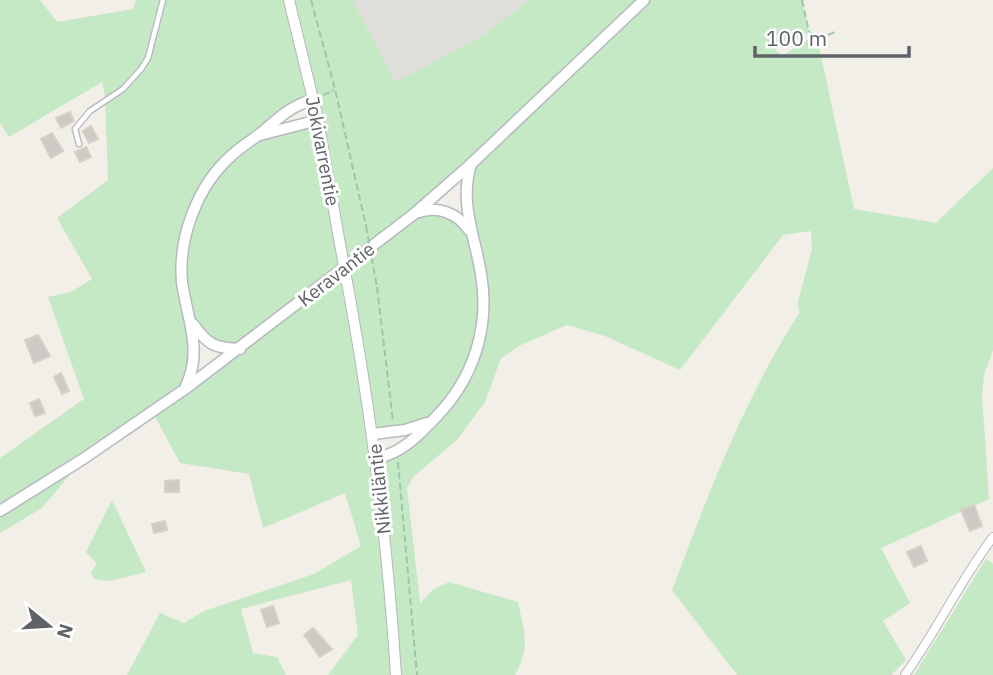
<svg xmlns="http://www.w3.org/2000/svg" width="993" height="675" font-family="'IBM Plex Sans',sans-serif">
<style>
.industrial{fill:#e0deda}
.green{fill:#c5e8c5;fill-rule:evenodd}
.building{fill:#cccac5;stroke:#d6d1c6;stroke-width:2}
.lines{fill:none;stroke-linecap:round;stroke-linejoin:round}
.service-casing{stroke:#b5b8bc;stroke-width:7}
.minor-casing{stroke:#b5b8bc;stroke-width:10}
.tertiary-casing{stroke:#b5b8bc;stroke-width:12}
.secondary-casing{stroke:#b6babf;stroke-width:13}
.path{stroke:#9cc7a9;stroke-width:2;stroke-dasharray:7 3.5;stroke-linecap:butt}
.service{stroke:#fff;stroke-width:4.5}
.minor{stroke:#fff;stroke-width:8}
.tertiary{stroke:#fff;stroke-width:10}
.secondary{stroke:#fff;stroke-width:10}
.tertiary-bridge-casing{stroke:#b5b8bc;stroke-width:12;stroke-linecap:butt}
.path-bridge{stroke:#9cc7a9;stroke-width:2;stroke-dasharray:7 3.5;stroke-linecap:butt}
.tertiary-bridge{stroke:#fff;stroke-width:10}
.labels{text-anchor:middle;stroke-width:6;stroke-linejoin:round;paint-order:stroke}
.street-label{font-size:19px;fill:#5f6368;stroke:#fff}
</style>
<rect width="100%" height="100%" fill="#f1efe8"/>
<path class="industrial" d="M352 0H529L484 35 396 82Z"/>
<g class="green">
<path d="M0 0H40L57 22 133 9 136 0H352L396 82 484 35 529 0H802L809 32 794 42 775 50 782 56 814 36 821 40 820 51 854 209 936 223 993 168V350L984 375 982 395 989 499 881 548 910 603 883 621 906 660 891 675H737L672 590C708 495 744 398 800 312L797 305 812 249 811 231 783 235 680 370 605 336 567 325 521 345 501 358 485 402 457 440 414 476 407 488 420 603 433 590 449 582 518 602C524 633 531 646 515 675H328L358 635 351 580 241 609 253 653 277 657 286 675H127L160 613 184 623 204 611 314 574 361 546 345 493 263 528 249 474 180 463 152 411 83 459 42 508 0 533V458L84 399 48 297 71 292 92 279 57 218 108 180 105 97 102 82 9 137 0 123ZM314 99 318 120 266 129ZM471 165 465 225 446 211 413 215ZM192 323 225 348 239 349 186 387ZM432 422 389 456 376 458 374 434Z"/>
<path d="M112 500 146 572 109 581 94 579 91 573 97 564 86 552Z"/>
<path d="M986 559 993 564V675H914Z"/>
</g>
<g class="building">
<path d="M70 112 74 121 61 128 56 118Z"/>
<path d="M91 126 98 139 89 143 83 131Z"/>
<path d="M52 133 63 151 51 158 41 139Z"/>
<path d="M86 147 91 157 80 162 75 152Z"/>
<path d="M38 335 50 356 34 363 25 340Z"/>
<path d="M61 373 69 391 62 394 54 377Z"/>
<path d="M39 399 45 413 35 416 30 403Z"/>
<path d="M179 480V492H165V481Z"/>
<path d="M974 505 982 526 970 531 961 510Z"/>
<path d="M165 521 167 530 154 533 152 524Z"/>
<path d="M921 546 927 561 914 567 907 552Z"/>
<path d="M273 606 279 623 267 627 261 610Z"/>
<path d="M313 628 332 649 320 657 304 635Z"/>
</g>
<g class="lines">
<defs>
<path id="service" d="M79 144 75 129 90 111 123 89 141 69 148 58 163 0"/>
<path id="minor" d="M905 675C937 630 960 581 993 537"/>
<g id="tertiary">
<path d="M289 0 318 120 340 244"/>
<path d="M351 304C373 427 388 550 396 675"/>
</g>
<g id="secondary">
<path d="M260 135 318 120"/>
<path d="M419 212C439 206 457 213 469 230"/>
<path d="M193 324C208 345 214 348 240 349"/>
<path d="M186 386C203 349 187 319 182 282 178 237 198 185 231 156 240 147 251 141 261 133 280 117 289 107 314 99"/>
<path d="M373 434 405 430 427 423"/>
<path d="M376 458C401 454 419 435 436 417 474 378 490 327 481 274 475 236 459 203 471 164"/>
<path d="M0 511 83 459 185 389 414 214 471 164 644 0"/>
</g>
</defs>
<use href="#service" class="service-casing"/>
<use href="#minor" class="minor-casing"/>
<use href="#tertiary" class="tertiary-casing"/>
<use href="#secondary" class="secondary-casing"/>
<g class="path">
<path d="M311 0 335 89 366 226"/>
<path d="M802 0 809 32C819 37 827 37 836 31"/>
<path d="M323 95 334 90"/>
<path d="M377 287 393 421"/>
<path d="M398 462 417 675"/>
</g>
<use href="#service" class="service"/>
<use href="#minor" class="minor"/>
<use href="#tertiary" class="tertiary"/>
<use href="#secondary" class="secondary"/>
<defs>
<path id="tertiary-bridge" d="M340 244 351 304"/>
</defs>
<use href="#tertiary-bridge" class="tertiary-bridge-casing"/>
<path class="path-bridge" d="M366 226 377 287"/>
<use href="#tertiary-bridge" class="tertiary-bridge"/>
</g>
<g class="labels">
<g class="street-label">
<text transform="translate(323 151) rotate(79)" y="7">Jokivarrentie</text>
<text transform="translate(336 274) rotate(-38)" y="7">Keravantie</text>
<text transform="translate(379 489) rotate(-96)" y="7">Nikkiläntie</text>
</g>
</g>
<g transform="translate(49 626) rotate(108)" stroke="#ffffff" stroke-width="5" paint-order="stroke">
<path d="M0-5L12 26L0 18L-12 26Z" fill="#5f6368"/>
<text y="-10" font-size="19" font-weight="bold" text-anchor="middle" fill="#5f6368">N</text>
</g>
<path d="M755 46v10h154v-10" fill="none" stroke="#5f6368" stroke-width="3.5"/>
<text x="766" y="46" font-size="21" fill="#5f6368" stroke="#ffffff" stroke-width="5" paint-order="stroke">100 m</text>
</svg>
